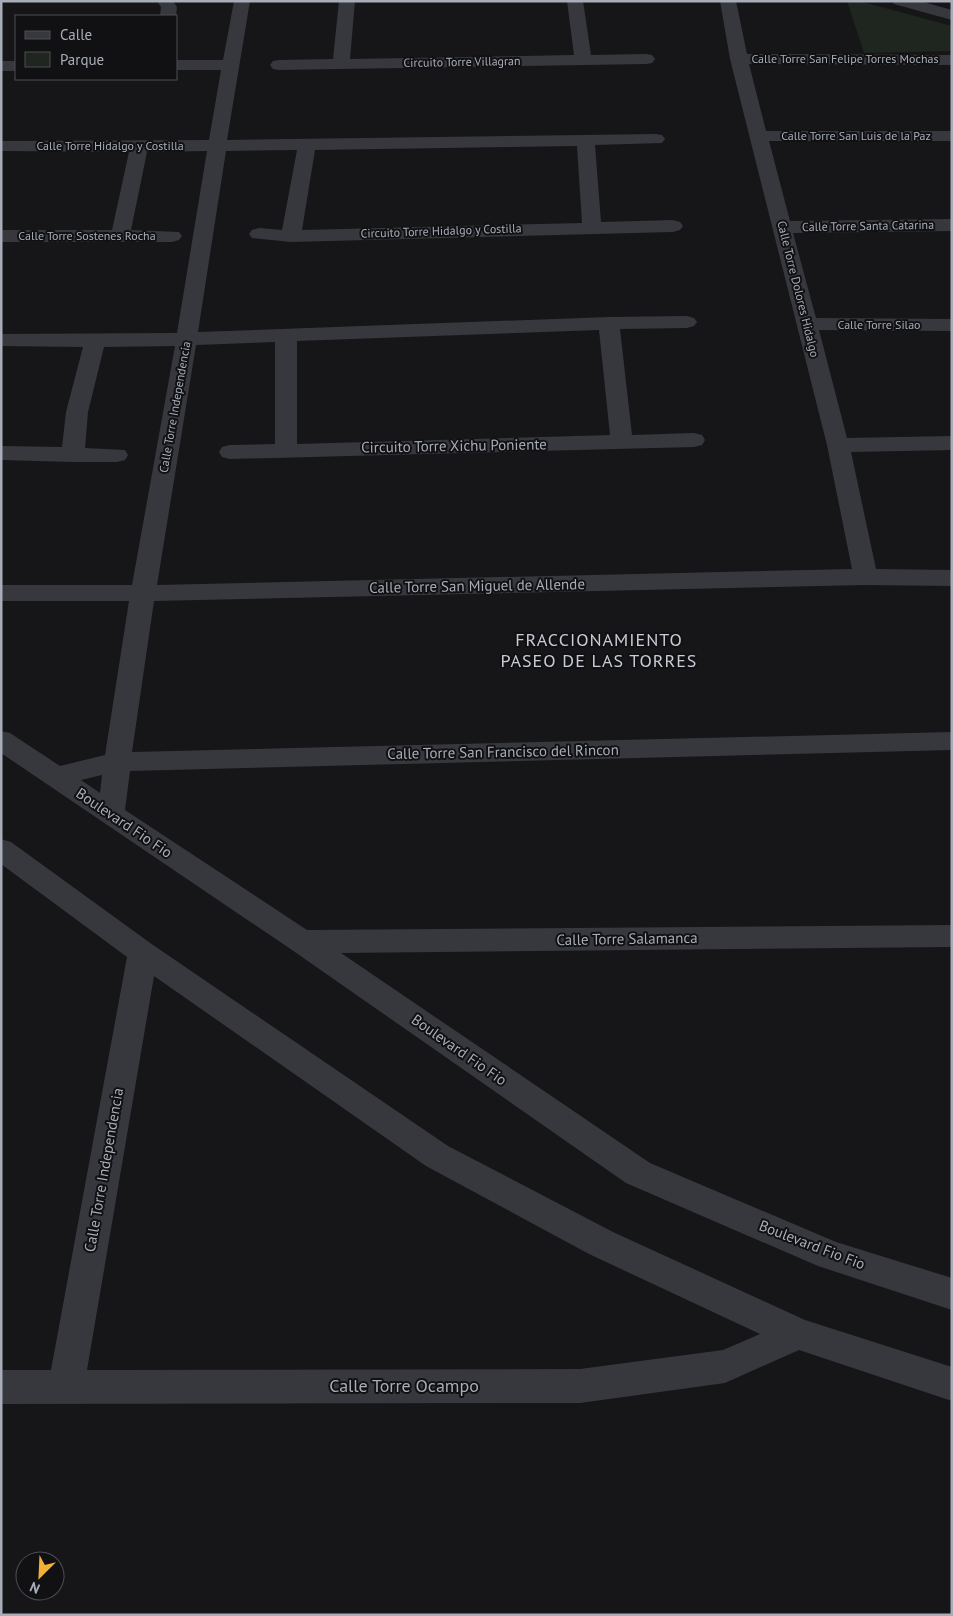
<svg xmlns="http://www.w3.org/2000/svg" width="953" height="1616" font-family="'PT Sans',sans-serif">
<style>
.green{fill:#1e261f}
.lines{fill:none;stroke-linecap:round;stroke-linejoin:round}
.minor{fill:#37383d;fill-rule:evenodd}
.labels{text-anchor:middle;stroke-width:4;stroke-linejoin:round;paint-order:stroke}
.far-street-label{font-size:12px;fill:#a8adb8;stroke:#111113}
.street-label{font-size:15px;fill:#a8adb8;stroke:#111113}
.quarter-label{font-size:18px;letter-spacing:1px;fill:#c9ccd4;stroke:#111113}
.near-street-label{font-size:18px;fill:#a8adb8;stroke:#111113}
</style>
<rect width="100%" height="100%" fill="#161618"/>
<path class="green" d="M847 1H859L952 26V51L864 53Z"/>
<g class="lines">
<g class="minor">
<path d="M157 1H173L177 7 176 16H160L161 7Z"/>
<path d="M234 1H250L227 140 656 134 662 135 665 139 662 143 595 145 601 222 673 220 680 222 683 226 680 230 673 232 291 242 252 238 249 234 252 230 259 228 282 230 297 150 226 151 198 332 609 317 687 316 694 318 697 322 694 326 687 328 620 329 632 435 694 433 702 435 705 440 702 445 694 447 230 459 222 457 219 452 222 447 230 445 275 444V342L196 345 157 585 852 569 827 445 730 59 720 1H736L747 54 952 55V65L749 64 766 131H952V141H769L790 221 952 219V231L793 233 816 318 952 319V331L819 330 847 438 952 436V450L851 452 876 569 952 570V586L866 585 154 601 132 752 952 732V750L130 771 125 810 307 930 952 925V947L341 953 650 1163 836 1242 952 1278V1310L818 1266 626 1183 292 950 1 753V731L10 733 60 766 105 755 129 601H1V585H132L175 346 104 347 88 412 85 448 125 450 128 455 125 460 117 462H73L1 460V446L62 447 66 412 83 347 1 346V334L177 333 207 151 147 152 131 230 179 232 182 236 179 240 172 242H1V230H112L129 152 1 151V141L209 140 221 70H176V60H223ZM577 146 582 223 302 230 315 150ZM599 330 610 435 297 444V341ZM102 775 100 793 81 780Z"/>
<path d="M339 1H355L350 59 574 55 567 1H583L591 55 646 54 652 55 655 59 652 63 646 64 279 70 273 69 270 65 273 61 279 60 333 59Z"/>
<path d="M892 1H920L952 10V20L894 4Z"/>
<rect x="1" y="61" width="15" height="10"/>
<path d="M1 839 11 842 153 945 448 1146 613 1232 805 1320 952 1367V1401L799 1350 725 1383 580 1403 1 1404V1370H51L127 957 1 864ZM154 976 426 1166 589 1254 760 1334 723 1350 580 1369 87 1370Z"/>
</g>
</g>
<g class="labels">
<g class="far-street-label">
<text x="845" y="63">Calle Torre San Felipe Torres Mochas</text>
<text transform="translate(462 62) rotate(-1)" y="4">Circuito Torre Villagran</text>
<text x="856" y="140">Calle Torre San Luis de la Paz</text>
<text x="110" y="150">Calle Torre Hidalgo y Costilla</text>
<text transform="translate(868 226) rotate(-1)" y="4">Calle Torre Santa Catarina</text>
<text transform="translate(441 231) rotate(-2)" y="4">Circuito Torre Hidalgo y Costilla</text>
<text x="87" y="240">Calle Torre Sostenes Rocha</text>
<text transform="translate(798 289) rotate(76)" y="4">Calle Torre Dolores Hidalgo</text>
<text x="879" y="329">Calle Torre Silao</text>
<text transform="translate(175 407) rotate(-80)" y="4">Calle Torre Independencia</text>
</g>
<g class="street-label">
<text transform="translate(454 446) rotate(-1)" y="5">Circuito Torre Xichu Poniente</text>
<text transform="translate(477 586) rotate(-1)" y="5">Calle Torre San Miguel de Allende</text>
<text transform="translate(503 752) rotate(-1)" y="5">Calle Torre San Francisco del Rincon</text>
<text transform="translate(124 823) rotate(34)" y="5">Boulevard Fio Fio</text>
<text transform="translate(627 939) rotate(-1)" y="5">Calle Torre Salamanca</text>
<text transform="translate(459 1050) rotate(35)" y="5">Boulevard Fio Fio</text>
<text transform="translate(104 1170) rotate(-80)" y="5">Calle Torre Independencia</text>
<text transform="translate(812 1245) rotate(21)" y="5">Boulevard Fio Fio</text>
</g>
<g class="quarter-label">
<text x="599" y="646">FRACCIONAMIENTO<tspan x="599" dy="21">PASEO DE LAS TORRES</tspan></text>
</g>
<g class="near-street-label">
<text x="404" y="1392">Calle Torre Ocampo</text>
</g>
</g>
<rect width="953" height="1616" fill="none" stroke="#a8adb8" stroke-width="5"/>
<rect x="15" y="15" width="162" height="65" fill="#111113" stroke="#4d4f55"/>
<rect x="25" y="31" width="25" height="8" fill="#37383d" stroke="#4d4f55"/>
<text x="60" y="40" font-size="15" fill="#a8adb8">Calle</text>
<rect x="25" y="52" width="25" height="15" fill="#1e261f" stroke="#4d4f55"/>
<text x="60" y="65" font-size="15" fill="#a8adb8">Parque</text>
<g transform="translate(40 1576) rotate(204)"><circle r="24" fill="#111113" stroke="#4d4f55"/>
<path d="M0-4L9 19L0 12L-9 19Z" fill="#f2b134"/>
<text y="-8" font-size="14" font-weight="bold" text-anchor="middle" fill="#a8adb8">N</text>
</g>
</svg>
